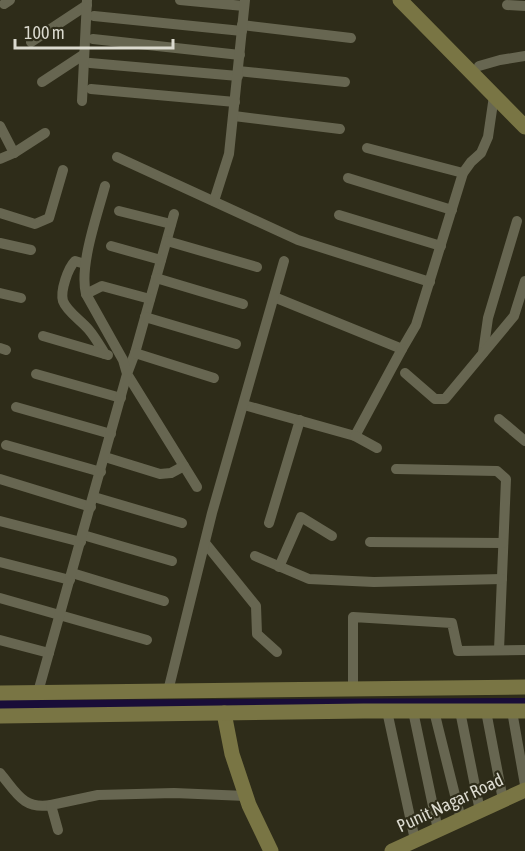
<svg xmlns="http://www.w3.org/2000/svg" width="525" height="851" font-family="'Asap Condensed',sans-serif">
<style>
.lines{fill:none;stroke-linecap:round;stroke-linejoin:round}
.canal{stroke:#190d38;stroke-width:10}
.street{stroke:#676651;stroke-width:10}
.secondary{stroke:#797544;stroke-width:15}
.labels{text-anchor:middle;stroke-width:4.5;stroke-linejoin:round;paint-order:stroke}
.street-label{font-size:18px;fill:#dbdacf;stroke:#2e2c19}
</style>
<rect width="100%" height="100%" fill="#2e2c19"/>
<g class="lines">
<path class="canal" d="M0 705 525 703"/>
<g class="street">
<path d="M180 0 244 6"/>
<path d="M4 4 10 0"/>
<path d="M507 5 525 6"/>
<path d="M94 16 242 31"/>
<path d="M242 25 351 38"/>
<path d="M93 39 240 55"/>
<path d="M31 42 87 5"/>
<path d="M90 63 238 76"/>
<path d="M479 66 500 60 525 56"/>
<path d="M238 71 345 82"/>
<path d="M42 82 83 55"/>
<path d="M91 89 235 102"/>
<path d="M82 101 87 0"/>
<path d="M234 116 340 129"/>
<path d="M0 126 14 153"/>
<path d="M367 148 463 173"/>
<path d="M117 157 298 240 430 282"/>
<path d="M0 159 14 153 45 133"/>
<path d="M348 178 452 210"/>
<path d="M214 201 229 154 245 0"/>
<path d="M119 211 171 224"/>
<path d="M0 213 35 224 49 218 63 170"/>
<path d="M174 214 135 353 127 374 197 487"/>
<path d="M339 215 441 246"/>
<path d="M167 241 257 267"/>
<path d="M0 243 31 250"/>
<path d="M111 246 161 260"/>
<path d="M85 264 75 261C68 268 60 291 63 301 67 312 82 321 89 330 95 337 100 346 105 354"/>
<path d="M156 278 243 304"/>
<path d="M0 293 21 298"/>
<path d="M86 294 102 286 150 299"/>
<path d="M274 297 402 349 416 325 463 173 471 162 481 153 488 137 494 96"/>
<path d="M145 317 236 344"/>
<path d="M43 336 108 355"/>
<path d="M0 348 6 350"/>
<path d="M135 353 214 378"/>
<path d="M483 353 488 318 517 221"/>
<path d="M405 373 435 399H445L514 316 525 281"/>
<path d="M36 374 121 398"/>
<path d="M244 405 355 436 402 349"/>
<path d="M16 407 111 434"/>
<path d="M499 419 525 441"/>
<path d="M355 436 377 448"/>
<path d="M6 445 101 472"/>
<path d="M105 457 160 474 171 473 184 466"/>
<path d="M396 469 497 471 506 479 499 650"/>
<path d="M0 479 91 507"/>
<path d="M94 497 182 523"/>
<path d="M0 521 81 542"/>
<path d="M269 523 300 420"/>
<path d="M83 535 172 561"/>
<path d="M370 542 503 543"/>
<path d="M205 543 256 606 257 634 277 652"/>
<path d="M255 556 309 579 374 582 502 579"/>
<path d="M0 562 70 580"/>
<path d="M279 567 301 517 332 536"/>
<path d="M72 573 164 601"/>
<path d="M0 598 147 640"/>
<path d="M0 640 49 653"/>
<path d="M353 689V617L452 623 458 651 525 650"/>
<path d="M168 691 212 513 284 261"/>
<path d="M38 692 127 374 123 360 86 294C79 266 97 216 105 186"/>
<path d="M387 711 415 840"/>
<path d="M413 711 438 830"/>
<path d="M434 711 461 819"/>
<path d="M460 711 480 811"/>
<path d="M486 711 503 800"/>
<path d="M512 711 525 785"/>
<path d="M0 773C16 792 23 810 51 805"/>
<path d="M58 830 51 805 98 795 174 793 246 796"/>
</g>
<g class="secondary">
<path d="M400 0 525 127"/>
<path d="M0 693 525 687"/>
<path d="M224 713 232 754 249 805 271 851"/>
<path d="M0 716 364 711H525"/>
<path d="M392 851 525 790"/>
</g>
</g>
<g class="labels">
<g class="street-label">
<text transform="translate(450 803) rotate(-25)" y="6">Punit Nagar Road</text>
</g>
</g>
<path d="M15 39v9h158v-9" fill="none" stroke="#dbdacf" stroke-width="3"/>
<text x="24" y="39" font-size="18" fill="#dbdacf" stroke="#2e2c19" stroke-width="4.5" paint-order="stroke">100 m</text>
</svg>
